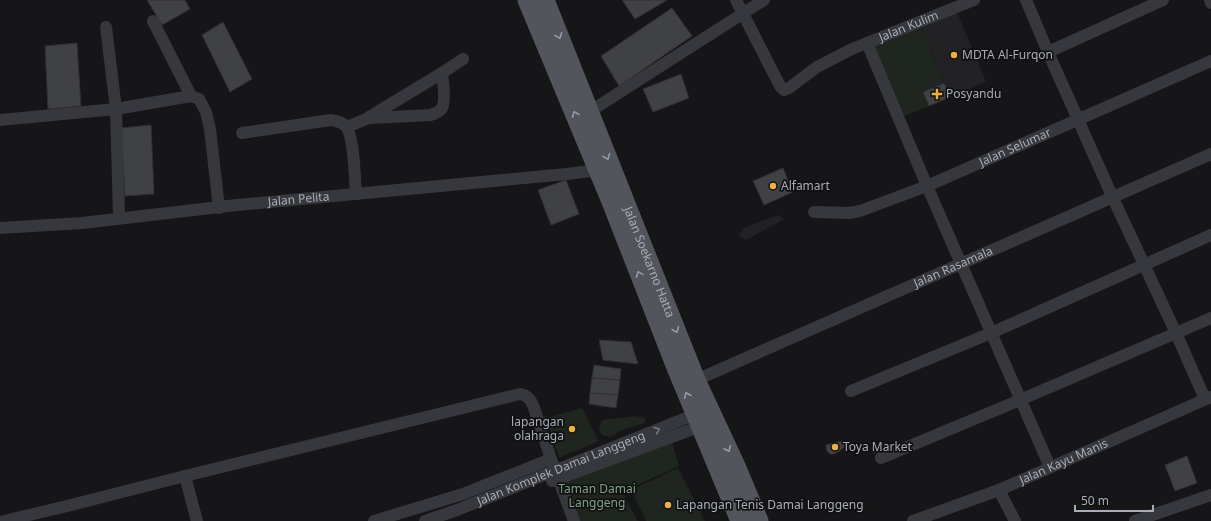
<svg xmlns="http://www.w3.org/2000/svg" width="1211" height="521" font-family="'Noto Sans',sans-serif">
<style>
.built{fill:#222225}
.green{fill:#1e261f}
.building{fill:#404145;stroke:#303034}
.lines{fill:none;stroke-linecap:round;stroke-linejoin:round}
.minor{stroke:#37383d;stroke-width:12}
.primary{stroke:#53555c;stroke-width:19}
.oneway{stroke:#979ba6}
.oneway2{stroke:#757881}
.poi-dot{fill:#f2b134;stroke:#111113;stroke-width:1.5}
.labels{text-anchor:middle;stroke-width:3.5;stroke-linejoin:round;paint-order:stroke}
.street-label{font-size:12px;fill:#a8adb8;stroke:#111113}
.poi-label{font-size:12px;fill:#a8adb8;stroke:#111113;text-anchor:start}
.park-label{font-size:12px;fill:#7fa381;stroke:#111113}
</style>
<rect width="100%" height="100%" fill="#161618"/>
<g class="built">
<path d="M957 12 986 82 950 97 921 27Z"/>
<path d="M778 215 784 219 746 240 739 235 743 228Z"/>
</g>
<g class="green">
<path d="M921 27 944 83 923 92 929 106 902 117 872 47Z"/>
<path d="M582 408 599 441 559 458 546 418Z"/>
<path d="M634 416 645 418V423L622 430 610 437 602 435C598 428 598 427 603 420 613 418 623 418 634 416Z"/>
<path d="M671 439 679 466 622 492 638 521H580L563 483Z"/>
<path d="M678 468 705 521H646L631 490Z"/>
</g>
<g class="building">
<path d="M147 0H185L190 9 162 25Z"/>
<path d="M622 0H667L635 19Z"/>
<path d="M672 8 692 36 619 86 601 56Z"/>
<path d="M223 22 252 79 230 92 202 35Z"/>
<path d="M77 43 81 106 48 109 45 46Z"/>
<path d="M681 74 689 98 653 112 643 89Z"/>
<path d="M944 83 950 97 929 106 923 92Z"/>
<path d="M151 125 154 194 125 196 121 128Z"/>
<path d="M783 168 793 192 764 205 753 181Z"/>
<path d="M566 180 579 214 551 225 538 190Z"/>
<path d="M599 340 631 342 638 364 603 360Z"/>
<path d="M594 365 621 369 620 380 592 378Z"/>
<path d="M592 378 620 380 618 395 590 393Z"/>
<path d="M590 393 618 395 616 408 589 404Z"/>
<path d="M842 441 847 445 838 452 834 454H830L827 451 826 445Z"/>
<path d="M1187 456 1197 483 1175 491 1165 465Z"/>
</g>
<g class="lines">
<g class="minor">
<path id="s1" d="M736 0 780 86 784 90 789 88 817 67 852 49 974 0"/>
<path d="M1026 0 1048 52"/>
<path d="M1163 0 1048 52 1112 196 1176 333 1205 399"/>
<path d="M1210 0 1211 3"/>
<path d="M153 21 191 96 199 99 206 112 210 129 219 208"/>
<path d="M106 27 116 109 119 218"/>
<path d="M867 43 927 186 1050 467"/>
<path d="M589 112 764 0"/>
<path d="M369 118 431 115C435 113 440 112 442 108 446 101 443 81 442 73"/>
<path d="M0 120 116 109 191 96"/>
<path d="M347 127 366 119 442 73 463 59"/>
<path d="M242 133 331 120C337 121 343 122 347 128 354 139 355 180 356 194"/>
<path id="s2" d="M814 212 849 213 860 211 927 186 1211 61"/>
<path id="s3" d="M0 228 82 223 237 205 567 174 598 170"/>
<path id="s4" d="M696 380 1211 154"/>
<path d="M851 391 991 333 1211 235"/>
<path d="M881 458 1020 400 1211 318"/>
<path d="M185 476 197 521"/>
<path d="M552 481 701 426"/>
<path d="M999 490 1015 521"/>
<path d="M4 521 67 506 185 476 520 394C527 395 529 398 533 405L551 459 574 521"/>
<path d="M374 521 463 494 551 459"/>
<path id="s5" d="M425 521 457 510 696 414"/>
<path id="s6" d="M913 521 999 490 1211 397"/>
<path d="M1135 521 1211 495"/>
</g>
<g class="primary">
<path d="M527 0 610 199 677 370 740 521"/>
<path id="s7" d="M545 0 696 380 736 466 759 521"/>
</g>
</g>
<defs><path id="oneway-chevron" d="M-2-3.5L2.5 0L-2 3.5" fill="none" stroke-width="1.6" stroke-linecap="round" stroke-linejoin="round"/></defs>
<g class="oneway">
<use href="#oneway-chevron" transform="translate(559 36) rotate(69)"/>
<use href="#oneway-chevron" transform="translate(575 114) rotate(-112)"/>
<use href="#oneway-chevron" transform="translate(607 157) rotate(68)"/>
<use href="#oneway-chevron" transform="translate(639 274) rotate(-111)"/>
<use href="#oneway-chevron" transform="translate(676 330) rotate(68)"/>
<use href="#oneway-chevron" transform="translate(687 395) rotate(-113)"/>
<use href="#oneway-chevron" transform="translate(728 449) rotate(65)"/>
</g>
<use class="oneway2" href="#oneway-chevron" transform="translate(657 430) rotate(-22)"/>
<g class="poi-dot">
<circle cx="954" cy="55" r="4"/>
<path d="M935 88h4v4h4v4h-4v4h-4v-4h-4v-4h4z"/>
<circle cx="773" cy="186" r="4"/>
<circle cx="572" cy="429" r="4"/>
<circle cx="835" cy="447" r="4"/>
<circle cx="668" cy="505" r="4"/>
</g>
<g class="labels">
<g class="street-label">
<text dy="4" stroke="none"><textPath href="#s1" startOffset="243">Jalan Kulim</textPath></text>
<text dy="4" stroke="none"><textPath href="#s2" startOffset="214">Jalan Selumar</textPath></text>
<text dy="4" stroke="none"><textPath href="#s3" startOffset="300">Jalan Pelita</textPath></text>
<text dy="4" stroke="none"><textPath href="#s7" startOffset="282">Jalan Soekarno Hatta</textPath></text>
<text dy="4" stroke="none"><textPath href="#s4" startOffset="281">Jalan Rasamala</textPath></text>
<text dy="4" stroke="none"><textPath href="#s6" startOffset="162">Jalan Kayu Manis</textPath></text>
<text dy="4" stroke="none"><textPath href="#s5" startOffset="146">Jalan Komplek Damai Langgeng</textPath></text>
</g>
<g class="poi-label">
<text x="962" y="59">MDTA Al-Furqon</text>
<text x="946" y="98">Posyandu</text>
<text x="781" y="190">Alfamart</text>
<text x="564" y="426" text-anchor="end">lapangan<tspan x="564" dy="14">olahraga</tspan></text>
<text x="843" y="451">Toya Market</text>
<text x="676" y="509">Lapangan Tenis Damai Langgeng</text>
</g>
<g class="park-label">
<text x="597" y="493">Taman Damai<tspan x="597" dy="14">Langgeng</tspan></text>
</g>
</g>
<path d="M1075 505v6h78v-6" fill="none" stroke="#a8adb8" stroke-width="2"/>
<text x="1081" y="505" font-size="12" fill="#a8adb8" stroke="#111113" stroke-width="3" paint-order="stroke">50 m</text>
</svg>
